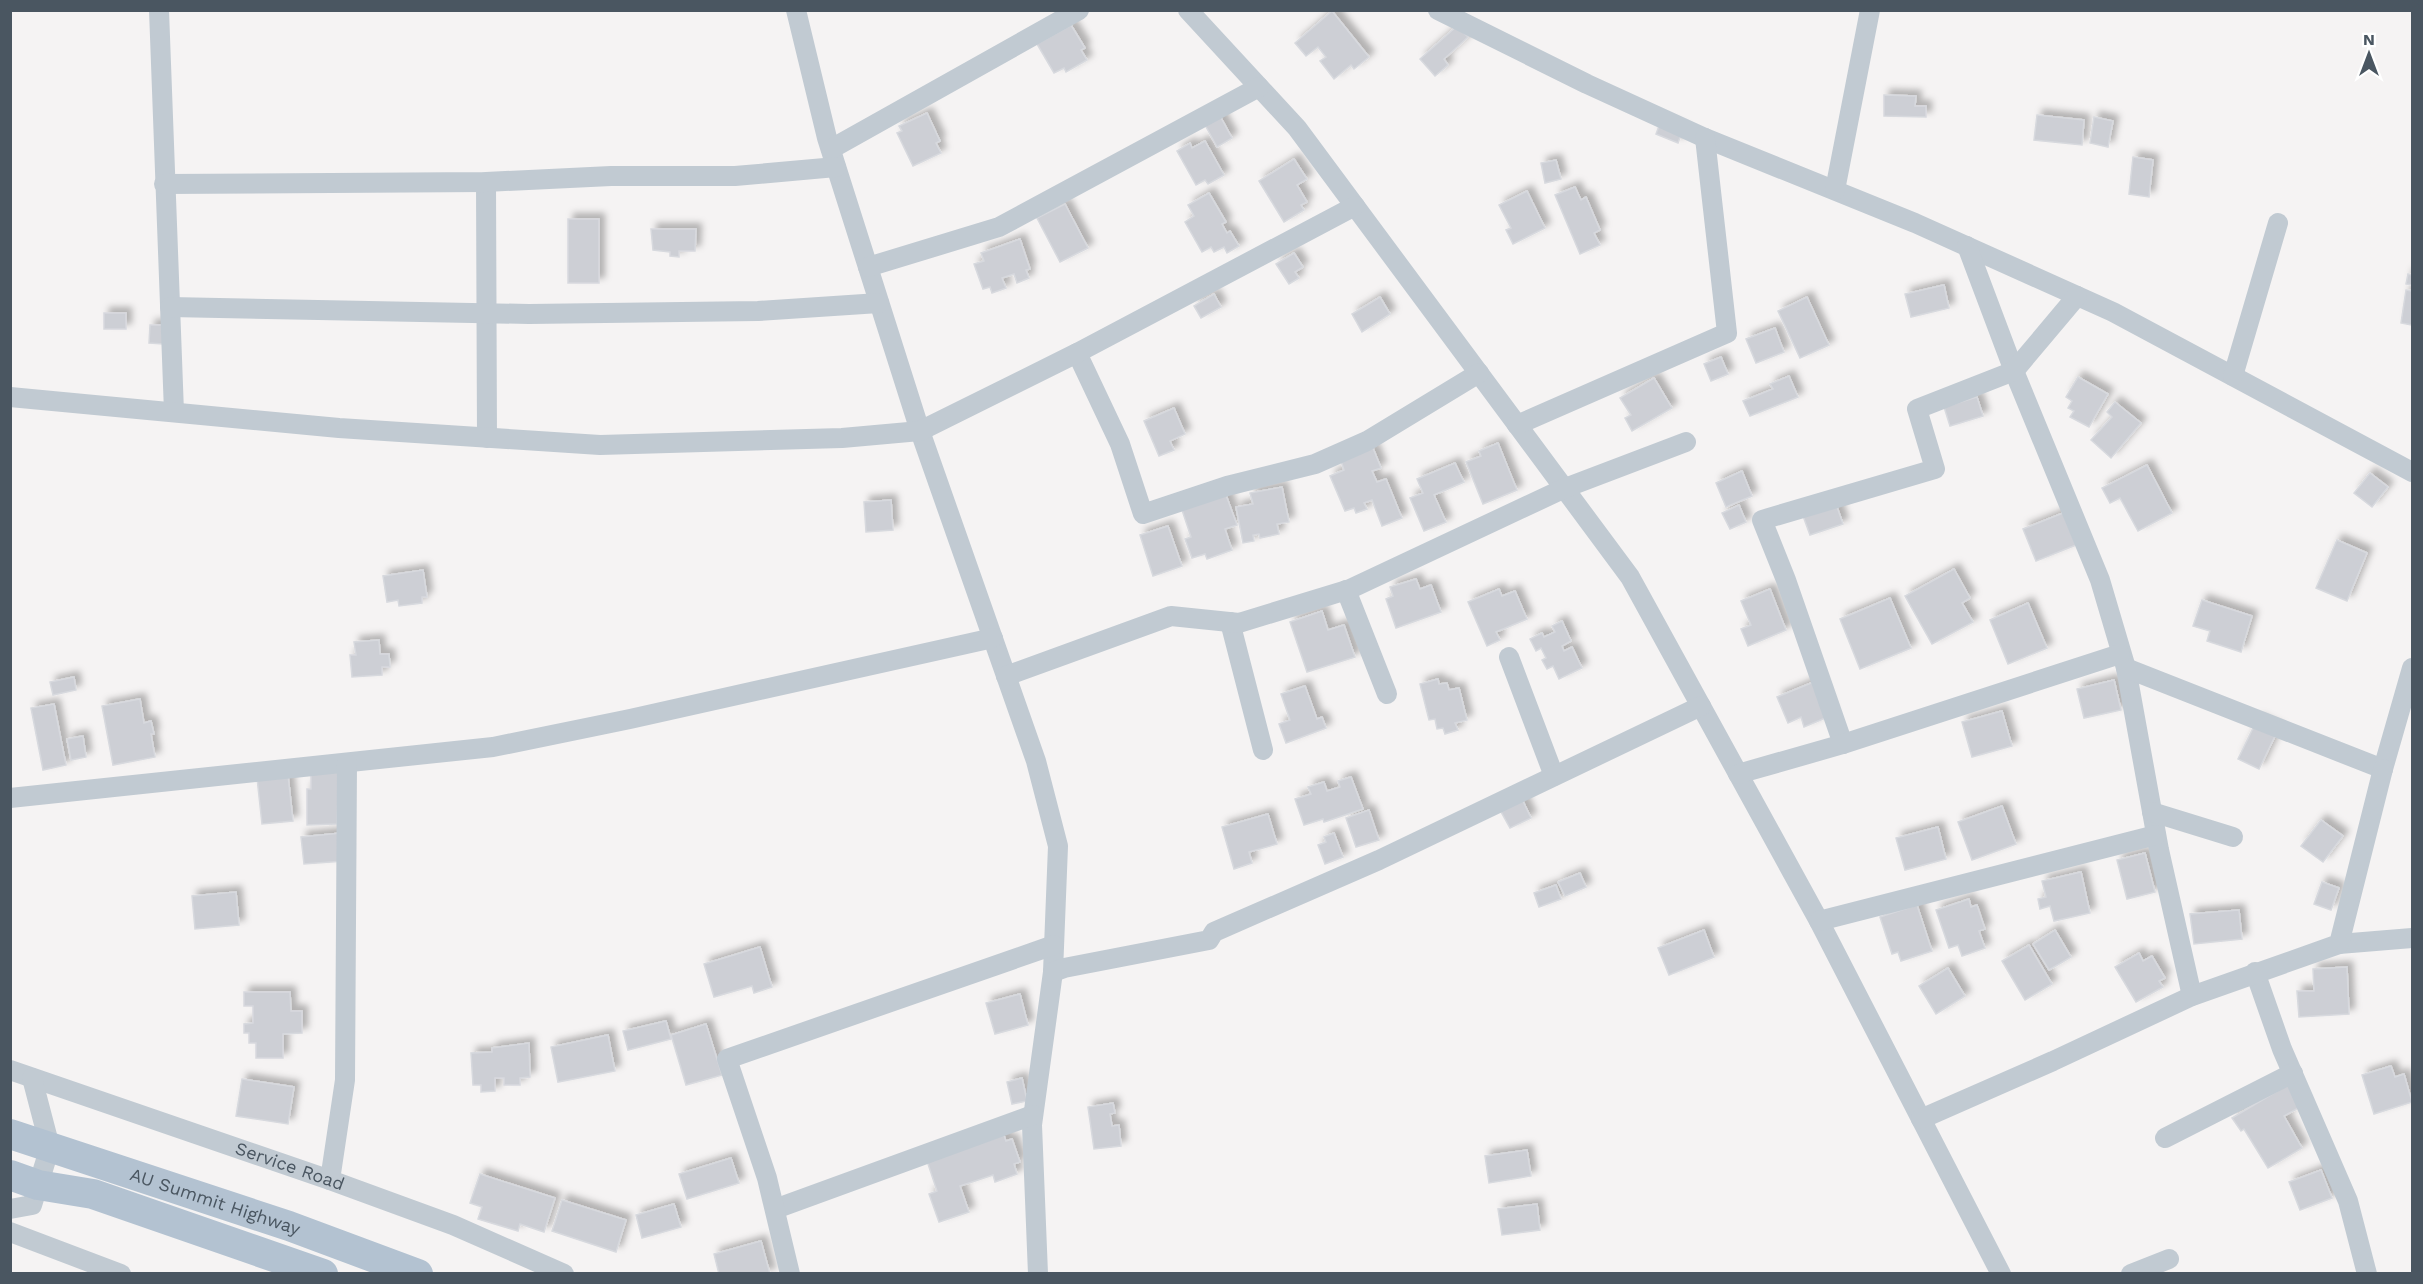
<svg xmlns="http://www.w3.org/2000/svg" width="2423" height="1284" font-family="'Work Sans',sans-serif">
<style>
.building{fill:#cdcfd5;stroke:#d7d9de;stroke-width:1.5;filter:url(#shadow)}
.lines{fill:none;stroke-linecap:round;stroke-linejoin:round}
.street{stroke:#c1cad2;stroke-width:20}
.primary{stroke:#b3c2d1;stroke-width:30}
.labels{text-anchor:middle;stroke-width:5;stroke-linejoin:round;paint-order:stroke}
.street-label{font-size:18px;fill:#4a5661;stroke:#fff}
</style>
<defs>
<filter id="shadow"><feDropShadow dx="5.5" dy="-5.5" stdDeviation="3" flood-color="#0004"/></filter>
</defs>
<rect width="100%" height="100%" fill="#f5f3f3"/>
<g class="building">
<path d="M1332 11 1369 57 1354 69 1351 65 1334 79 1320 61 1326 57 1318 47 1306 56 1295 43Z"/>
<path d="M1071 25 1085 48 1081 50 1087 60 1066 72 1064 68 1054 73 1037 44Z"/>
<path d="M1457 26 1468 37 1444 59 1448 65 1435 76 1420 59Z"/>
<path d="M1884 95 1916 96 1915 106H1926V117L1884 116Z"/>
<path d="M927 113 940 141 936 143 941 153 913 166 897 133 902 131 899 126Z"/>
<path d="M1219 114 1232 138 1217 147 1204 123Z"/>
<path d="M2037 115 2084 120 2082 145 2034 140Z"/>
<path d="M2094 117 2113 121 2108 147 2090 143Z"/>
<path d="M1660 123 1682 132 1678 143 1656 134Z"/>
<path d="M1205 141 1224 175 1208 184 1205 180 1196 185 1177 151 1190 143 1192 148Z"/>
<path d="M2133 157 2153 160 2149 197 2129 194Z"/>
<path d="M1294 159 1307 179 1297 185 1307 202 1301 205 1304 210 1284 222 1259 181Z"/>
<path d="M1556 160 1561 179 1545 183 1541 163Z"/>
<path d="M1575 187 1581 200 1586 197 1600 230 1594 233 1600 245 1580 254 1555 195Z"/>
<path d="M1527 191 1545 228 1513 244 1506 230 1511 228 1499 205Z"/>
<path d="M1209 193 1226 222 1222 224 1227 233 1230 231 1239 246 1227 253 1224 247 1214 252 1211 247 1202 252 1185 222 1194 216 1188 205Z"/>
<path d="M1065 204 1088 248 1060 262 1037 218Z"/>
<rect x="568" y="219" width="31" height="64"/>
<path d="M651 229H696L695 251H679V257L670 256V252L653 250Z"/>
<path d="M1020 239 1030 269 1026 270 1029 278 1017 283 1014 274 1002 278 1006 288 992 293 990 287 983 289 974 264 984 261 981 253Z"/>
<path d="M1294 253 1303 267 1295 272 1299 278 1289 284 1276 264Z"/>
<path d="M2408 274 2412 275V285L2406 284Z"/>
<path d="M1944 285 1949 308 1911 317 1905 294Z"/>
<path d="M2406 290 2412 291V325L2401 323Z"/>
<path d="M1214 294 1221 307 1201 318 1194 306Z"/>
<path d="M1380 297 1390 314 1362 332 1352 314Z"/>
<path d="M1807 297 1829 345 1800 358 1778 311Z"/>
<rect x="104" y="313" width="22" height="16"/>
<path d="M150 325H164L163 344 149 343Z"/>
<path d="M1775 328 1784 352 1756 363 1746 339Z"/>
<path d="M1721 357 1728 374 1711 381 1704 364Z"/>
<path d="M1789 376 1798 397 1750 416 1743 401 1773 389 1770 384Z"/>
<path d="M2078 377 2108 394 2089 427 2070 417 2074 411 2068 408 2072 401 2066 397Z"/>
<path d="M1654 378 1672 408 1632 431 1625 418 1631 415 1620 398Z"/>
<path d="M1977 397 1983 416 1950 426 1944 407Z"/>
<path d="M2115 402 2141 423 2111 458 2091 440 2112 417 2107 412Z"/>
<path d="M1174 408 1185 434 1170 441 1174 450 1159 456 1144 421Z"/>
<path d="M1498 443 1517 490 1483 504 1466 462 1481 456 1479 451Z"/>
<path d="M1373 448 1381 468 1372 471 1377 482 1386 479 1402 518 1382 526 1372 500 1364 503 1367 509 1356 513 1354 508 1345 511 1330 476 1344 470 1341 461Z"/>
<path d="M1455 463 1464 482 1434 495 1446 522 1424 531 1410 498 1423 493 1417 479Z"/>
<path d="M2147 465 2172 513 2138 531 2120 498 2110 503 2102 488Z"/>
<path d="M1742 471 1752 496 1726 507 1716 483Z"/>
<path d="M2370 473 2388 487 2372 507 2354 493Z"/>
<path d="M1282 487 1289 522 1277 524 1279 534 1260 538 1259 534 1253 535 1254 541 1243 543 1236 507 1253 504 1250 493Z"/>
<path d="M1226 495 1237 525 1225 529 1232 550 1207 559 1205 554 1192 558 1185 539 1191 537 1182 510Z"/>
<path d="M891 500 893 530 866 532 864 502Z"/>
<path d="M1836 504 1843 524 1810 535 1803 516Z"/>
<path d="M1739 505 1746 522 1730 529 1722 513Z"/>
<path d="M2063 513 2076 545 2036 561 2023 529Z"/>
<path d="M1168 526 1182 566 1153 576 1140 535Z"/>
<path d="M2337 540 2367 553 2347 601 2316 588Z"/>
<path d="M1954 569 1970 598 1962 603 1973 622 1932 644 1905 596Z"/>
<path d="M423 570 427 597H422V603L399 606 398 600 387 602 383 576Z"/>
<path d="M1416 579 1420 589 1431 585 1441 612 1396 628 1386 599 1393 596 1390 587Z"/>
<path d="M1499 589 1502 596 1515 591 1527 619 1496 632 1500 640 1487 646 1468 602Z"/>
<path d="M1770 589 1786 630 1748 646 1741 629 1751 625 1741 601Z"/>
<path d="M1890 598 1911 648 1860 669 1840 619Z"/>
<path d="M2202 600 2252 616 2241 652 2207 641 2210 631 2193 626Z"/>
<path d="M2028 603 2047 648 2008 664 1990 620Z"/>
<path d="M1322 611 1328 630 1344 625 1355 657 1307 672 1290 622Z"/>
<path d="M1562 621 1571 641 1562 646 1564 651 1572 647 1582 668 1559 679 1553 666 1547 669 1542 660 1546 658 1541 648 1536 651 1530 639 1542 633 1544 637 1555 632 1552 626Z"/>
<path d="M379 640 380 654H389L390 667H382V675L352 677 350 655H356L354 642Z"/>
<path d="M74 677 76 690 53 695 50 682Z"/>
<path d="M1438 679 1439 684 1447 683 1449 690 1459 688 1467 720 1455 723 1458 730 1445 734 1443 728 1437 729 1435 719 1429 720 1420 684Z"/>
<path d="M2114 680 2121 710 2084 718 2077 689Z"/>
<path d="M1816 681 1830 716 1804 727 1801 717 1788 723 1777 697Z"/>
<path d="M1305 686 1317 719 1322 717 1326 728 1286 743 1279 724 1290 720 1281 694Z"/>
<path d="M140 699 144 723 151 721 154 734H151L155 757 113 765 102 706Z"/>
<path d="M54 704 66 765 43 770 31 708Z"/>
<path d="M2002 711 2012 746 1972 757 1962 722Z"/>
<path d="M2257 720 2278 730 2259 769 2238 759Z"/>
<path d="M83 736 86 757 71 760 67 739Z"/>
<path d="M311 769H339L337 824 307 825V789H311Z"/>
<path d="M288 775 293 821 262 824 257 778Z"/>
<path d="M1351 777 1363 809 1324 822 1323 819 1304 825 1295 799 1311 794 1308 787 1324 782 1327 791 1340 787 1338 781Z"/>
<path d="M1522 799 1531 818 1510 828 1500 810Z"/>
<path d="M2002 806 2016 844 1972 860 1958 822Z"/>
<path d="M1369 810 1379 840 1356 847 1346 818Z"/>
<path d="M1268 814 1277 844 1249 852 1252 863 1234 869 1222 827Z"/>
<path d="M2321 820 2343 836 2323 862 2301 846Z"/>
<path d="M1938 827 1946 859 1905 870 1896 838Z"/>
<path d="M341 833 344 861 304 864 301 837Z"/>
<path d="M1334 833 1343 857 1325 864 1318 845 1326 842 1324 837Z"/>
<path d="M2145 853 2155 892 2127 899 2117 860Z"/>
<path d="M2081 872 2090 913 2054 921 2050 906 2040 909 2038 899 2046 897 2042 881Z"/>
<path d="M1580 873 1586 887 1565 896 1558 882Z"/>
<path d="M2322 882 2339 888 2331 910 2314 904Z"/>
<path d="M1556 885 1561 899 1539 907 1534 893Z"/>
<path d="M236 892 239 925 195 929 192 896Z"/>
<path d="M1969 899 1971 907 1977 905 1985 929 1979 931 1985 948 1962 956 1958 945 1949 948 1936 910Z"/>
<path d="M1917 905 1932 951 1901 961 1898 952 1892 954 1880 917Z"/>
<path d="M2239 910 2242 939 2194 944 2190 914Z"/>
<path d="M1704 930 1714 957 1669 975 1658 948Z"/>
<path d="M2055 930 2071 957 2049 970 2033 944Z"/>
<path d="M2029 945 2052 984 2025 1000 2002 961Z"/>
<path d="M760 947 772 987 754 993 752 986 714 997 704 964Z"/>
<path d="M2139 953 2143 961 2152 956 2165 978 2159 981 2163 987 2136 1002 2115 967Z"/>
<path d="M2347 967 2349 1014 2299 1017 2297 991H2314L2313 969Z"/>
<path d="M1948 968 1965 996 1936 1014 1919 986Z"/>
<path d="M244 992H290L291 1011H302V1033L283 1034V1058H256V1043H249V1033H244V1024L253 1023V1006H244Z"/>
<path d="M1020 994 1028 1025 995 1034 986 1003Z"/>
<path d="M666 1021 671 1039 628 1050 623 1031Z"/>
<path d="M706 1024 722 1075 686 1085 671 1035Z"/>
<path d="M608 1035 615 1071 558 1082 551 1047Z"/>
<path d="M529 1043 530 1077 520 1078V1085H504V1078H495V1091L481 1092V1085H473L471 1053 492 1052V1048Z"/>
<path d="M2391 1066 2395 1077 2404 1074 2412 1102 2374 1114 2362 1075Z"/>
<path d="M1022 1078 1027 1101 1012 1104 1007 1082Z"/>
<path d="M242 1079 294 1087 288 1124 236 1116Z"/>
<path d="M2289 1084 2302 1106 2284 1116 2302 1148 2268 1168 2244 1129 2241 1131 2232 1118Z"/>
<path d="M1113 1103 1115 1113 1110 1114 1112 1126 1119 1125 1121 1146 1094 1149 1088 1107Z"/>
<path d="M1002 1130 1006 1141 1012 1139 1020 1162 1014 1164 1017 1174 995 1182 993 1175 960 1186 969 1212 939 1222 929 1194 937 1191 927 1161Z"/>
<path d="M1527 1150 1531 1176 1489 1183 1485 1156Z"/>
<path d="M731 1158 739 1183 687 1199 679 1174Z"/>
<path d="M2321 1170 2332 1198 2300 1210 2289 1182Z"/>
<path d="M480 1174 555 1198 544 1232 520 1224 518 1231 478 1219 482 1207 470 1203Z"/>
<path d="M562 1200 626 1220 616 1252 552 1231Z"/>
<path d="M674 1204 681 1227 642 1238 636 1215Z"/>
<path d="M1537 1204 1540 1230 1502 1235 1498 1209Z"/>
<path d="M761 1241 770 1274H719L714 1254Z"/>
</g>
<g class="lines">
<g class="street">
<path d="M159 10 174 412"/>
<path d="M796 10 827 138 920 431 1036 761 1058 846 1053 972 1032 1125 1038 1274"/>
<path d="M1188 10 1297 128 1630 577 1819 921 2001 1274"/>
<path d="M1438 10 1587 84 1705 138 1915 223 2113 312 2412 472"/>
<path d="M831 149 1079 10"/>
<path d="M486 182 487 438"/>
<path d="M164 184 486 182 611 176H735L836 167"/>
<path d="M1835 190 1870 10"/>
<path d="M1967 246 2014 371 2100 580 2126 668 2159 850 2192 996"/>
<path d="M868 267 999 227 1259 87"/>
<path d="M170 307 529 314 758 311 879 303"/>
<path d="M1077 353 1120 444 1143 514 1227 486 1315 464 1367 441 1479 373"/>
<path d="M2233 376 2278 223"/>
<path d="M10 397 339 428 600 445 842 438 920 431 1077 353 1355 206"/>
<path d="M1517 425 1727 333 1705 138"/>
<path d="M1346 590 1387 694"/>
<path d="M1230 622 1263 750"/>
<path d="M1509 657 1554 776"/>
<path d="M2126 668 2383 769 2412 668"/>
<path d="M1006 676 1171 616 1239 623 1350 589 1565 488 1686 442"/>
<path d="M1843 744 1786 580 1762 520 1935 469 1917 409 2014 371 2077 296"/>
<path d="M1738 774 1843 744 2120 654"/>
<path d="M10 798 493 747 630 719 993 638"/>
<path d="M2152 812 2233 837"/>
<path d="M1819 921 2156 835"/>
<path d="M2339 944 2412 938"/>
<path d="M1053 972 1064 968 1209 940 1214 932 1379 860 1701 706"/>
<path d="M2255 972 2282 1049 2348 1201 2367 1274"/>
<path id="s1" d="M10 1070 330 1180 453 1225 564 1274"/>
<path d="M1921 1119 2053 1061 2192 996 2339 944 2383 769"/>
<path d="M2165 1138 2293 1073"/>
<path d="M330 1180 345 1080 347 763"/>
<path d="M10 1209 32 1205 50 1147 32 1078"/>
<path d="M775 1209 1033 1115"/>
<path d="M10 1232 121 1274"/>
<path d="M790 1274 767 1178 727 1059 1054 945"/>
<path d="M2131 1274 2169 1259"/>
</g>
<g class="primary">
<path id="s2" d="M10 1134 289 1226 418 1274"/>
<path d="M10 1175 38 1185 93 1194 323 1274"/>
</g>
</g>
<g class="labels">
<g class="street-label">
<text dy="6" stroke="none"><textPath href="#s1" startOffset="296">Service Road</textPath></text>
<text dy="6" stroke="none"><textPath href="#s2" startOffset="216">AU Summit Highway</textPath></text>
</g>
</g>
<rect width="2423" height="1284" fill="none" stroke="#4a5661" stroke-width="24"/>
<g transform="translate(2369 54)" stroke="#ffffff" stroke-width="4.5" paint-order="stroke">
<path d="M0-4.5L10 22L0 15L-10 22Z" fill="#4a5661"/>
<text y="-9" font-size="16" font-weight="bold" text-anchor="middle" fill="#4a5661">N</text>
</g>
</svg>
